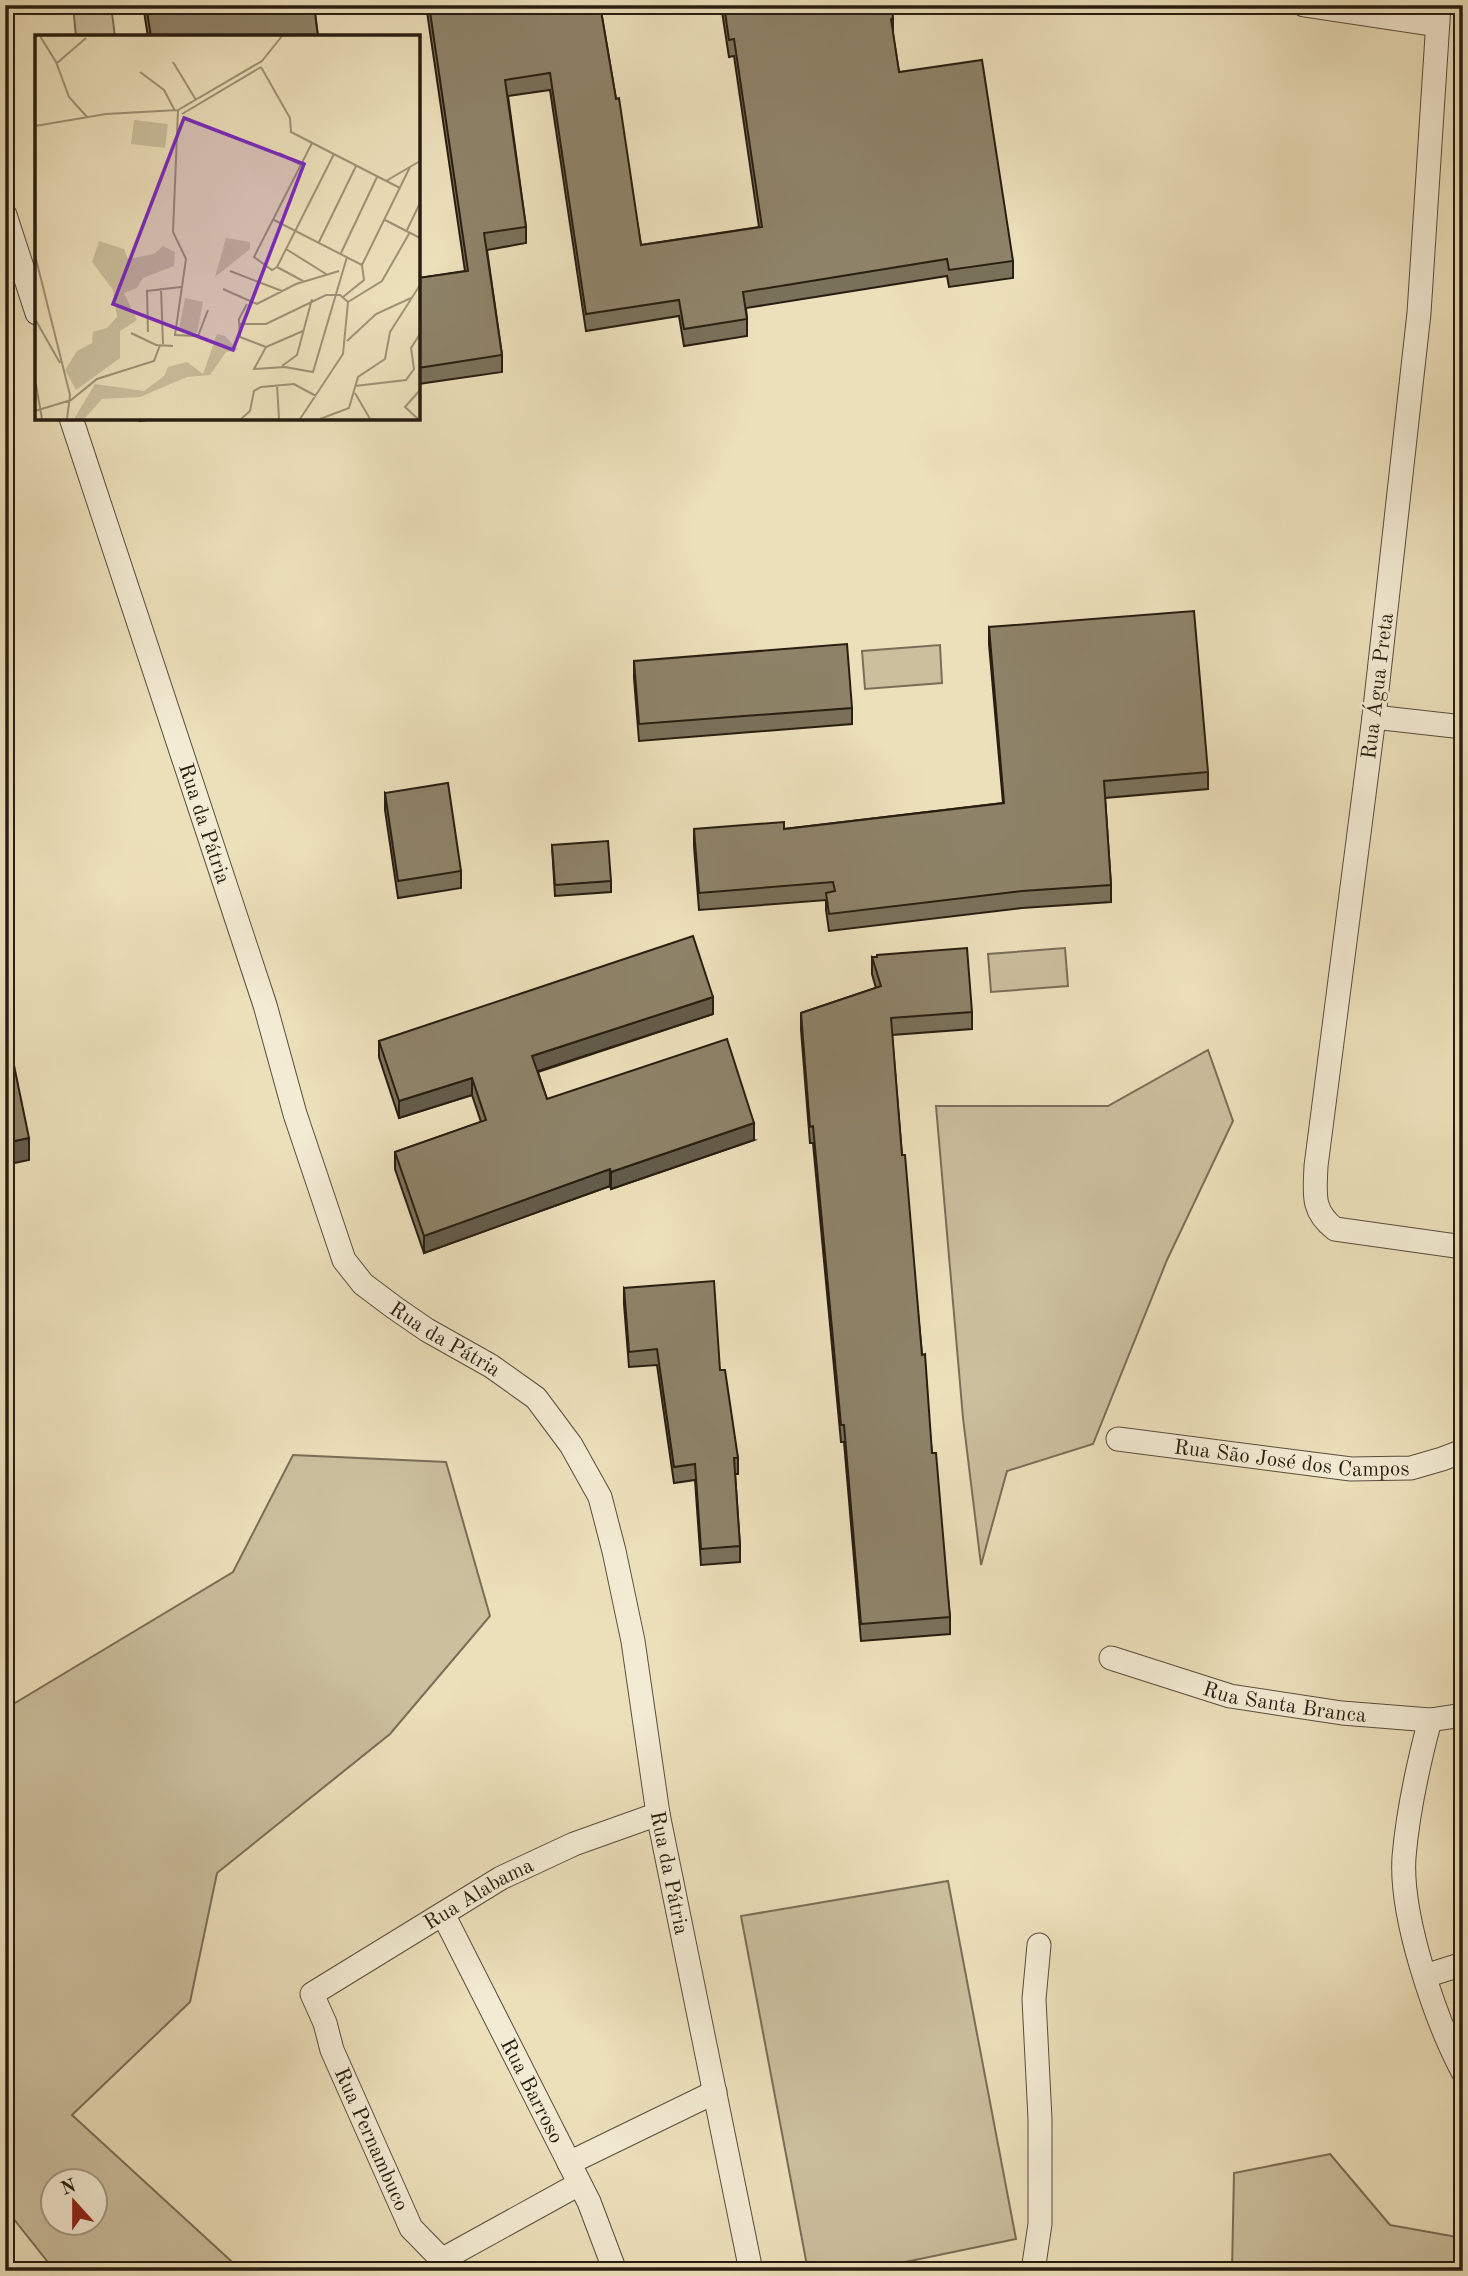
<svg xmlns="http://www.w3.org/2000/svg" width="1468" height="2276" font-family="'Old Standard TT',serif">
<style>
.green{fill:#cbbf9e;stroke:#7a6e58;stroke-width:2;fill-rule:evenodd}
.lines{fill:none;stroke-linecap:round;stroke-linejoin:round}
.minor-casing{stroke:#594e3c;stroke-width:25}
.minor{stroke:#f3ebd3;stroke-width:23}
.wall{fill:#7a715a;stroke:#281e11;stroke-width:2}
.shaded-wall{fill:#635c4a;stroke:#281e11;stroke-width:2}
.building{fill:#8e8369;stroke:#281e11;stroke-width:2}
.labels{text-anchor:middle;stroke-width:5;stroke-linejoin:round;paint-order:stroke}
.street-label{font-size:21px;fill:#281e11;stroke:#f3ebd3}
.inset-road{fill:none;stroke:#9e9277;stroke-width:2}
.view{fill:#7b2cbf;fill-opacity:0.15;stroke:#7b2cbf;stroke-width:3.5}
.inset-edge{fill:none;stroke:#281e11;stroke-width:3.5}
</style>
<rect width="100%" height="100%" fill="#ece0bb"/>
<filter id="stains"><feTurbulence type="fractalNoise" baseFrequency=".00286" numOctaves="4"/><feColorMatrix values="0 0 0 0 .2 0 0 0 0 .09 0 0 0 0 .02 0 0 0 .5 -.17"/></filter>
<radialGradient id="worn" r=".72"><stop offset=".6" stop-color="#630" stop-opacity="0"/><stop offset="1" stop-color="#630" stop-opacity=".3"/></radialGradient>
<g class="green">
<path d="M73 5H111L115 37H76Z"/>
<path d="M940 645 942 683 865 689 862 651Z"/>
<path d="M1065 948 1068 986 991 992 988 954Z"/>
<path d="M1208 1050 1233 1121 1167 1260 1093 1444 1007 1471 981 1565 963 1418 936 1106H1108Z"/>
<path d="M293 1455 446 1462 490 1616 390 1734 217 1873 190 2002 72 2115 242 2271H55L5 2208V1709L233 1572ZM52 2182H94V2224H52Z"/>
<path d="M948 1881 1016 2239 862 2271H808L741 1916Z"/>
<path d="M1330 2154 1390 2225 1463 2238V2271H1232L1234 2173Z"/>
</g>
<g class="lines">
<defs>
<g id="minor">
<path d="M1304 5 1437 25"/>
<path d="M1439 5 1419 313 1374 717 1316 1166C1315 1193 1311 1211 1335 1229L1463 1247"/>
<path d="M5 215 37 313"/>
<path id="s1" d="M71 418 265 1005 295 1114 344 1260 363 1284 395 1308 427 1330 491 1366 536 1398 571 1445 600 1497 614 1551 633 1641 658 1814 751 2271"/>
<path d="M1374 717 1463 727"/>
<path id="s2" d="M1118 1439 1351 1469 1411 1468 1442 1459 1463 1451"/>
<path id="s3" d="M1111 1658 1230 1696 1342 1713 1430 1720 1463 1715"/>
<path d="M1430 1720C1418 1765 1408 1810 1404 1857 1400 1916 1435 2019 1463 2072"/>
<path id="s4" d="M443 1914 589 2202 615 2271"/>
<path d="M1425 1976 1463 1964"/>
<path d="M569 2163 715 2092"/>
<path d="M443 2259 579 2184"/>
<path id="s5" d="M453 2271 411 2228 332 2050 325 2023 312 1994 501 1878 574 1844 658 1814"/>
<path d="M1033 2271 1040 2224V2119L1034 1999 1039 1945"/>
</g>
</defs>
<use href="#minor" class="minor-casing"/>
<use href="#minor" class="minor"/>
</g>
<g class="wall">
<path d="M143 5H314L318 37H148Z"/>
<path d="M426 5H600L641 245 759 227 734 56 729 57 721 5H891L893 18V35L899 72 1013 261V278L949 287 947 276 746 308 747 319V336L684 346 679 316 586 331 550 90 508 96 526 227V243L487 250 502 355V372L418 384V278L465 271Z"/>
<path d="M140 418H158L140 421Z"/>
<path d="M989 627 1208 772V789L1105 798 1111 885V902L1022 908 829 931 826 910V900L699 910 694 846V829H784L1003 803 989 644Z"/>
<path d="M634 661 852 708V724L639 741 634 678Z"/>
<path d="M385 793 461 871V888L398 898 385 810Z"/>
<path d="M552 845 611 881V892L555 896Z"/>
<path d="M872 957 972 1012V1029L892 1035 902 1155 932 1453 950 1617V1634L861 1641 844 1442H841L813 1143H810L801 1030V1013L876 988 872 974Z"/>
<path d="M713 1014 538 1072 547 1099 754 1140 611 1189 610 1186 424 1253 395 1169V1152L481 1122 472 1095 399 1118 379 1057V1041Z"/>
<path d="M624 1288 720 1370 738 1458V1474H735L740 1546V1562L701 1565 695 1480 674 1483 657 1365 629 1367 624 1304Z"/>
</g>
<g class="shaded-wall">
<path d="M713 997V1014L532 1073V1056Z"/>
<path d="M472 1078V1095L399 1118V1101Z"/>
<path d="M754 1123V1140L611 1189V1172Z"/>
<path d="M29 1138V1160L5 1165V1143Z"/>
<path d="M610 1169V1186L424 1253V1236Z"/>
</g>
<g class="building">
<path d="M146 5H314L318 37H151Z"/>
<path d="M429 5H600L616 99 619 98 641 245 762 227 734 39 729 40 724 5H891L893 18 891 19 899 72 982 60 1013 261 949 270 947 259 743 292 747 319 684 329 679 300 586 314 550 73 505 80 526 227 484 233 502 355 418 368V278L468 271Z"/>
<path d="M1194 611 1208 772 1104 781 1111 885 1022 891 829 914 826 893 835 891 833 882 699 893 694 829 784 822V829L1004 803 989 627Z"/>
<path d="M847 644 852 708 639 724 634 661Z"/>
<path d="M448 783 461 871 398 881 385 793Z"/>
<path d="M608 841 611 881 555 885 552 845Z"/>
<path d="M693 936 713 997 532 1056 547 1099 727 1039 754 1123 611 1172 610 1169 424 1236 395 1152 486 1120 472 1078 399 1101 379 1041Z"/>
<path d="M967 948 972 1012 891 1018 902 1155H905L922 1355 925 1354 932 1453H936L950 1617 861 1624 844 1425H841L813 1126 810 1127 801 1013 881 986 872 957H877V955Z"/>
<path d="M5 1022 29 1138 5 1143Z"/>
<path d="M714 1281 720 1370H725L738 1458H734L740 1546 701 1549 695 1464 674 1467 657 1349 629 1352 624 1288Z"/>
</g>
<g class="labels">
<g class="street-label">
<text transform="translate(1377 686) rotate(-83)" y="7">Rua Água Preta</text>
<text dy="7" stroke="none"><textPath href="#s1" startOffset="427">Rua da Pátria</textPath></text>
<text dy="7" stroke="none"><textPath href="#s1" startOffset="1015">Rua da Pátria</textPath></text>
<text dy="7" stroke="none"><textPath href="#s2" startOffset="175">Rua São José dos Campos</textPath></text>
<text dy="7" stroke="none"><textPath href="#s3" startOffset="180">Rua Santa Branca</textPath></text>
<text dy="7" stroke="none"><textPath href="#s1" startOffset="1624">Rua da Pátria</textPath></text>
<text dy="7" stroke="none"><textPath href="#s5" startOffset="509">Rua Alabama</textPath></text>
<text dy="7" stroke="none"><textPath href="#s4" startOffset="198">Rua Barroso</textPath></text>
<text transform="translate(372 2139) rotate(66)" y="7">Rua Pernambuco</text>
</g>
</g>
<g transform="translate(35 35)">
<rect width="385" height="385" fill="#ece0bb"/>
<path d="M99 85 133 89 130 113 96 109ZM191 203 215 207V214L180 242ZM64 206 89 214 93 224 119 219 128 211 140 217 139 231 108 243 102 253 89 258 102 285 85 296V323L41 355 30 335 42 316 57 308 58 297 72 293 82 282 78 255 57 227ZM150 263 168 267 162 298 144 295ZM182 299 190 301 203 315 191 317 175 340 152 342 105 362 67 364 49 384H39L60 349 109 356 129 341 133 332 152 327 168 339Z" fill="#cbbf9e"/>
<path class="inset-road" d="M5 1 21 27 34 62 52 82M138 27 161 65M22 28 51 3M226 32 255 83 256 97 365 153M105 37 129 55 140 76M143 75 138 197 151 224 140 300 163 301 173 275M147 79 226 32M0 91 71 79 143 75 227 26 247 1M244 118 266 130M351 146 385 126M239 185 327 230 329 245 308 262M350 185 385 203M372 195 385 168M284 207 321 131M251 214 291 239M306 218 342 142M0 220 35 360 32 384M327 230 375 132M242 232 237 235 219 222 277 108M242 232 299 119M242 232 268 246M195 236 247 256M126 253 128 309M188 254 222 269 261 249 304 236M313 267 347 246 375 197M212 269 204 284 205 302 231 312M0 284 25 328M204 289H231L291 260H305L313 267M268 296 231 312 219 334 250 332 278 337 312 222M113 297 112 256 146 252M96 298 121 310 138 311M312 306 341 279 376 263M247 331 262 320 277 264M0 344 7 384M242 350 244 384M320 351 371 345 379 334 376 313 385 299M320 358 335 384M0 376 36 365 62 344 119 326 125 310M206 384 215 376 219 356 226 352 259 349 281 361M265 384 308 319 313 267M285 384 314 373 323 342 350 324 355 297 385 250M383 384 370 372 385 355"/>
<path class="view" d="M149 83 269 129 198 315 78 269Z"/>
<rect width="385" height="385" class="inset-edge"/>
</g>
<rect width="1468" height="2276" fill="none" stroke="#ece0bb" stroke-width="28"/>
<rect x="7" y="7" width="1454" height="2262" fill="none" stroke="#281e11" stroke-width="3.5"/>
<rect x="14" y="14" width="1440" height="2248" fill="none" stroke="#281e11" stroke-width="2"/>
<g transform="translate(74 2202) rotate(339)"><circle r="33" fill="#f3ebd3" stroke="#a29985" stroke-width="2"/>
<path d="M0-5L12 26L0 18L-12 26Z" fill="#8f2418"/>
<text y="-10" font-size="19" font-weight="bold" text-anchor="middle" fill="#281e11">N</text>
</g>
<rect width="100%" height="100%" filter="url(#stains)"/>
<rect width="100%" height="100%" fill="url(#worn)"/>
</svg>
